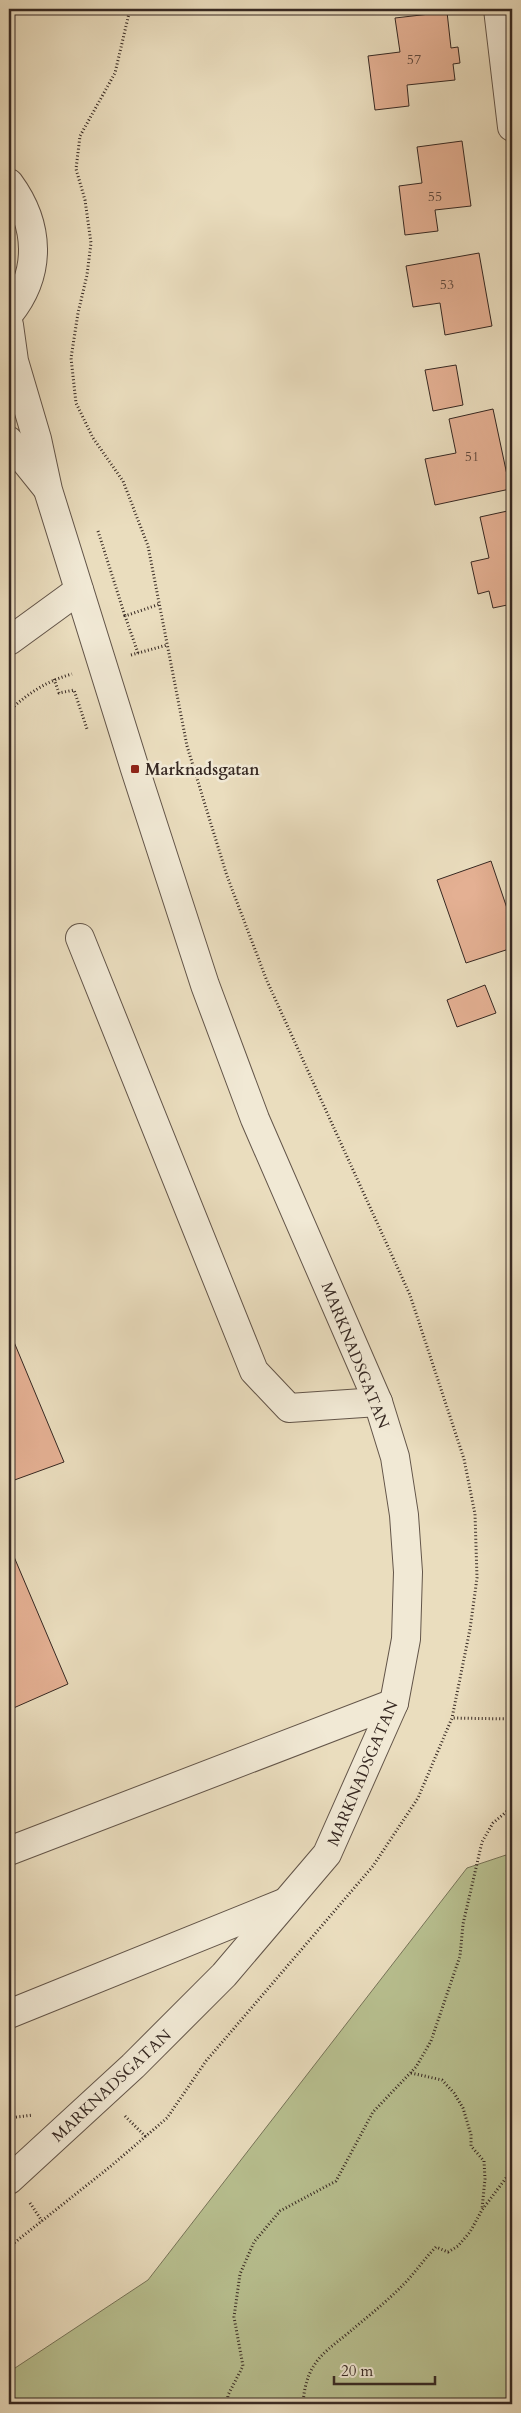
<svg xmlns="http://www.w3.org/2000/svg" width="521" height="2413" font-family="Cardo,serif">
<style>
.green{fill:#b8c090;stroke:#777459}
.building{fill:#e4b093;stroke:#362822}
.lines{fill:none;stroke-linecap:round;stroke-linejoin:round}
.minor-casing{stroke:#635549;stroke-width:30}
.path{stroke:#362822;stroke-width:3;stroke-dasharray:1 2.5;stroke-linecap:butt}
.minor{stroke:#f1e9d5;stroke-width:28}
.poi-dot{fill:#8f2418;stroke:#f1e9d5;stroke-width:2}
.labels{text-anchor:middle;stroke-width:5;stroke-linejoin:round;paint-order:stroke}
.number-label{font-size:14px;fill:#624a3e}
.poi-label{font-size:16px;font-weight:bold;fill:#362822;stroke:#f1e9d5;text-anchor:start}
.street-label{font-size:16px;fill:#362822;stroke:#f1e9d5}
</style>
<rect width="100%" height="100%" fill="#eaddbe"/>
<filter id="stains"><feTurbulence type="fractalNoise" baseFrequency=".004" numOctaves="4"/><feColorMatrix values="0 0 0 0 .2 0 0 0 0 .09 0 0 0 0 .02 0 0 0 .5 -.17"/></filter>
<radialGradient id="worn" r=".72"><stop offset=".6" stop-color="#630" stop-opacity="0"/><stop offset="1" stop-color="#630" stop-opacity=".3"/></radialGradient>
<path class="green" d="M512 1853V2404H9V2372L148 2280 467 1868Z"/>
<g class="building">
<path d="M447 12 451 48 458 47 460 63 453 64 455 80 407 85 409 106 375 110 368 56 400 52 395 18Z"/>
<path d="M462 141 471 206 435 210 438 231 405 235 399 186 422 183 417 147Z"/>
<path d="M479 253 492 326 445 335 440 303 413 307 406 266Z"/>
<path d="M456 365 463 405 433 411 425 370Z"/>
<path d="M493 409 510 489 435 505 425 459 456 453 449 419Z"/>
<path d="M512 510V604L493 608 489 591 478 594 471 562 489 558 480 517Z"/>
<path d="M491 861 512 923V948L466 963 437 880Z"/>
<path d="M485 985 496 1013 457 1027 447 1000Z"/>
<path d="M9 1330 64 1462 9 1482Z"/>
<path d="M9 1545 68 1684 9 1710Z"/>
</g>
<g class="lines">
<defs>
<g id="minor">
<path d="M498 9 512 127"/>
<path d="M9 183C40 225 42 273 9 314"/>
<path d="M9 325 14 361 37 439 48 490 135 769 205 985 255 1119 378 1402 395 1457 404 1515 408 1572 406 1639 394 1703 327 1854 224 1975 133 2066 9 2180"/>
<path d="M9 441 46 487"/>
<path d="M9 641 79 590"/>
<path d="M80 938 254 1371 289 1408 378 1402"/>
<path d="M9 1851 394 1703"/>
<path d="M9 2014 286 1902"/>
</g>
</defs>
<use href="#minor" class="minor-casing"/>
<g class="path">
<path d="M130 9 115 73 80 136 76 169 85 200 91 243 87 275 78 313 71 358 76 403 93 438 123 481 148 546 187 746 227 876 267 981 410 1295 464 1459 475 1514 477 1578 470 1629 452 1718"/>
<path d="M98 531 125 616"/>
<path d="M138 653 125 616 160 604"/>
<path d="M131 655 167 645"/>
<path d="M54 679 59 693 74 690 87 729"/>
<path d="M9 711C28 693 47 681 72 674"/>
<path d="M411 2073 442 2080 454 2093 463 2108 471 2135V2146L484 2161 485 2179 482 2209"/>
<path d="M125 2116 146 2137"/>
<path d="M9 2118 33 2115"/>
<path d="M30 2203 42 2221"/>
<path d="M9 2247 111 2166 167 2118 206 2061 373 1866 418 1798 452 1718 512 1719"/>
<path d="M227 2404 228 2395 243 2366 234 2317 240 2274 254 2242 280 2211 336 2181 373 2112 416 2067 431 2041 460 1956 463 1924 482 1842 493 1823 512 1807"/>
<path d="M303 2404C306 2357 329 2351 360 2323 375 2311 390 2298 403 2285 415 2273 424 2259 436 2247L448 2252 458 2246 470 2232 482 2210 512 2170"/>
</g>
<use href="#minor" class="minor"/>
</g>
<rect class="poi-dot" x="130" y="764" width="10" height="10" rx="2.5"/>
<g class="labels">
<g class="number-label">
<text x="414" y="64">57</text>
<text x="435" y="201">55</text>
<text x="447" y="289">53</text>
<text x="472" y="461">51</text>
</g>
<g class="poi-label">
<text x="145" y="775">Marknadsgatan</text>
</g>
<g class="street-label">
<text transform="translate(356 1355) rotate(68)" y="6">MARKNADSGATAN</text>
<text transform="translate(362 1773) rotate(-67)" y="6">MARKNADSGATAN</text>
<text transform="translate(111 2085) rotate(-43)" y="6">MARKNADSGATAN</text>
</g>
</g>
<rect width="521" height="2413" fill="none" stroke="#eaddbe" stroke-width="30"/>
<rect x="10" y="10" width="501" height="2393" fill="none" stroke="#362822" stroke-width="2.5"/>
<rect x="15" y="15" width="491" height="2383" fill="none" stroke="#362822"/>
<path d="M334 2376v8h101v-8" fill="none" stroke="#362822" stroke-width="2.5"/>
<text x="341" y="2376" font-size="15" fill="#362822" stroke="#f1e9d5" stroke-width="4" paint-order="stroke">20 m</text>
<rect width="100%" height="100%" filter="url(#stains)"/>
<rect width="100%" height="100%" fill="url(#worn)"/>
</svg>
